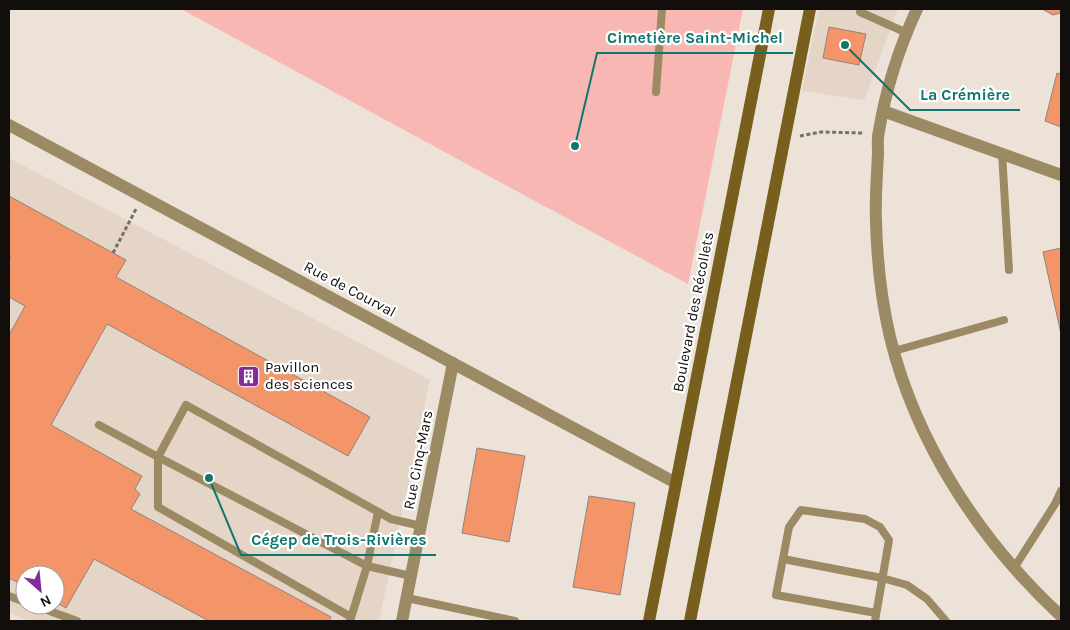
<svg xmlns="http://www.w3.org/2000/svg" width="1070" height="630" font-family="Karla,sans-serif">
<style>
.built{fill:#e4d5c6;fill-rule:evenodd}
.green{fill:#f8b7b3}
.building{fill:#f49469;stroke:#90847e}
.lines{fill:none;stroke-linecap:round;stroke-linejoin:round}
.path{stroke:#76706a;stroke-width:3;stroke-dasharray:4 2.5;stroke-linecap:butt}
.service{stroke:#9b8a63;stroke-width:8}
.minor{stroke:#9b8a63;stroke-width:12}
.secondary{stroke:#785f1d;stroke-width:12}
.labels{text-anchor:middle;stroke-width:4.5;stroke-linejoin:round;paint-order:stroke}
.street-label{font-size:15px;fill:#110e0b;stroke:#fff}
.poi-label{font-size:15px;fill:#110e0b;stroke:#fff;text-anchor:start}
.leader{fill:none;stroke:#0f766e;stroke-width:2}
.callout-dot{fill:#0f766e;stroke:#fff;stroke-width:2}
.callout-label{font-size:16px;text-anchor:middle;font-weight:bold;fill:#0f766e;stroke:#fff;stroke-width:4.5;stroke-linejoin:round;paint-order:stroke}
</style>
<rect width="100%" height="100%" fill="#ece2d8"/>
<g class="built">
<path d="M819 9H898L864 100 802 91Z"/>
<path d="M9 158 430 380 379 621H31L9 613ZM25 575H55V605H25Z"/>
</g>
<path class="green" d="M181 9H743L688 284Z"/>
<g class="building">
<path d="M1042 9H1061V13L1053 15Z"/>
<path d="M829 27 866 34 859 65 823 58Z"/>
<path d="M1057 73 1061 74V127L1045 121Z"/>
<path d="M9 196 126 260 116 277 370 417 348 456 107 324 51 425 142 476 135 489 140 494 131 509 331 617 329 621H209L94 559 66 608 55 602V575H25V586L9 578V335L25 306 9 297V259L11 256 9 255Z"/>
<path d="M1061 248V334L1043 252Z"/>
<path d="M477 448 525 456 509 542 462 533Z"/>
<path d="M589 496 635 503 620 595 573 587Z"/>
</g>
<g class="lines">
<g class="path">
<path d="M800 136 821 132 863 133"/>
<path d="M113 253 136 209"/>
</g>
<g class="service">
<path d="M862 9 860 12 907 33"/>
<path d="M656 92 662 9"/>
<path d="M1002 153 1009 270"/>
<path d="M894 351 1004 320"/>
<path d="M99 425 158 457V507L351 617"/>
<path d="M783 559 882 578 907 585 927 599 946 621"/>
<path d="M1014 568 1055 504 1061 491"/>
<path d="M411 576 367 566 158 457 186 405 391 519 421 526"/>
<path d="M9 596 25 602"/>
<path d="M407 598 515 621"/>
<path d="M33 605 77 621"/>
<path d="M350 621 367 566 378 512"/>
<path d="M875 621 889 540 880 527 865 519 801 510 789 527 776 595 876 613"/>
</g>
<g class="minor">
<path d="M917 9C899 48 886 88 879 131 877 138 878 146 878 153 877 176 875 198 876 221 877 260 881 299 890 337 916 444 981 542 1061 616"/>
<path d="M883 111 1061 175"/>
<path d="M9 125 676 483"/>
<path d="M402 621 453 363"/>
</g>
<g class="secondary">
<path d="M649 621 769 9"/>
<path d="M690 621 810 9"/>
</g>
</g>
<defs>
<symbol id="building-square" viewBox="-11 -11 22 22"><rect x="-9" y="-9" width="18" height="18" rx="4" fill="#832c99" stroke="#fff"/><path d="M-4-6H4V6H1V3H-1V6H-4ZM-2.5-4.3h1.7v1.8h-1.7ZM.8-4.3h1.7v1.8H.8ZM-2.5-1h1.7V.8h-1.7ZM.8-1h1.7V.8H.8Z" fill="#fff"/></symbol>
</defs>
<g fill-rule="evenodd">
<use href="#building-square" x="236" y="364" width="25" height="25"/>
</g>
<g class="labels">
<g class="street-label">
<text transform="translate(350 289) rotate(28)" y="5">Rue de Courval</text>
<text transform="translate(693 312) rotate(-79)" y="5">Boulevard des Récollets</text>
<text transform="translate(418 460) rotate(-79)" y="5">Rue Cinq-Mars</text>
</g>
<g class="poi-label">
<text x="265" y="372">Pavillon<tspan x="265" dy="17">des sciences</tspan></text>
</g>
</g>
<path class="leader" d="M575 146L597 53H793M845 45L910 110H1020M209 478L241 555H436"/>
<g class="callout-dot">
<circle cx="575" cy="146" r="5"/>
<circle cx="845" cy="45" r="5"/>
<circle cx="209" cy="478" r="5"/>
</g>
<g class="callout-label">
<text x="695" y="43">Cimetière Saint-Michel</text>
<text x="965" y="100">La Crémière</text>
<text x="339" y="545">Cégep de Trois-Rivières</text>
</g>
<rect width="1070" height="630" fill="none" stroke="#110e0b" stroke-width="20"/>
<g transform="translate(40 590) rotate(153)"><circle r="24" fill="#ffffff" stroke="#a09f9d"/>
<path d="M0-4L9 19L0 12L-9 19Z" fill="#832c99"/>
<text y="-8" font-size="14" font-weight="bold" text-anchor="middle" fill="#110e0b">N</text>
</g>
</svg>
